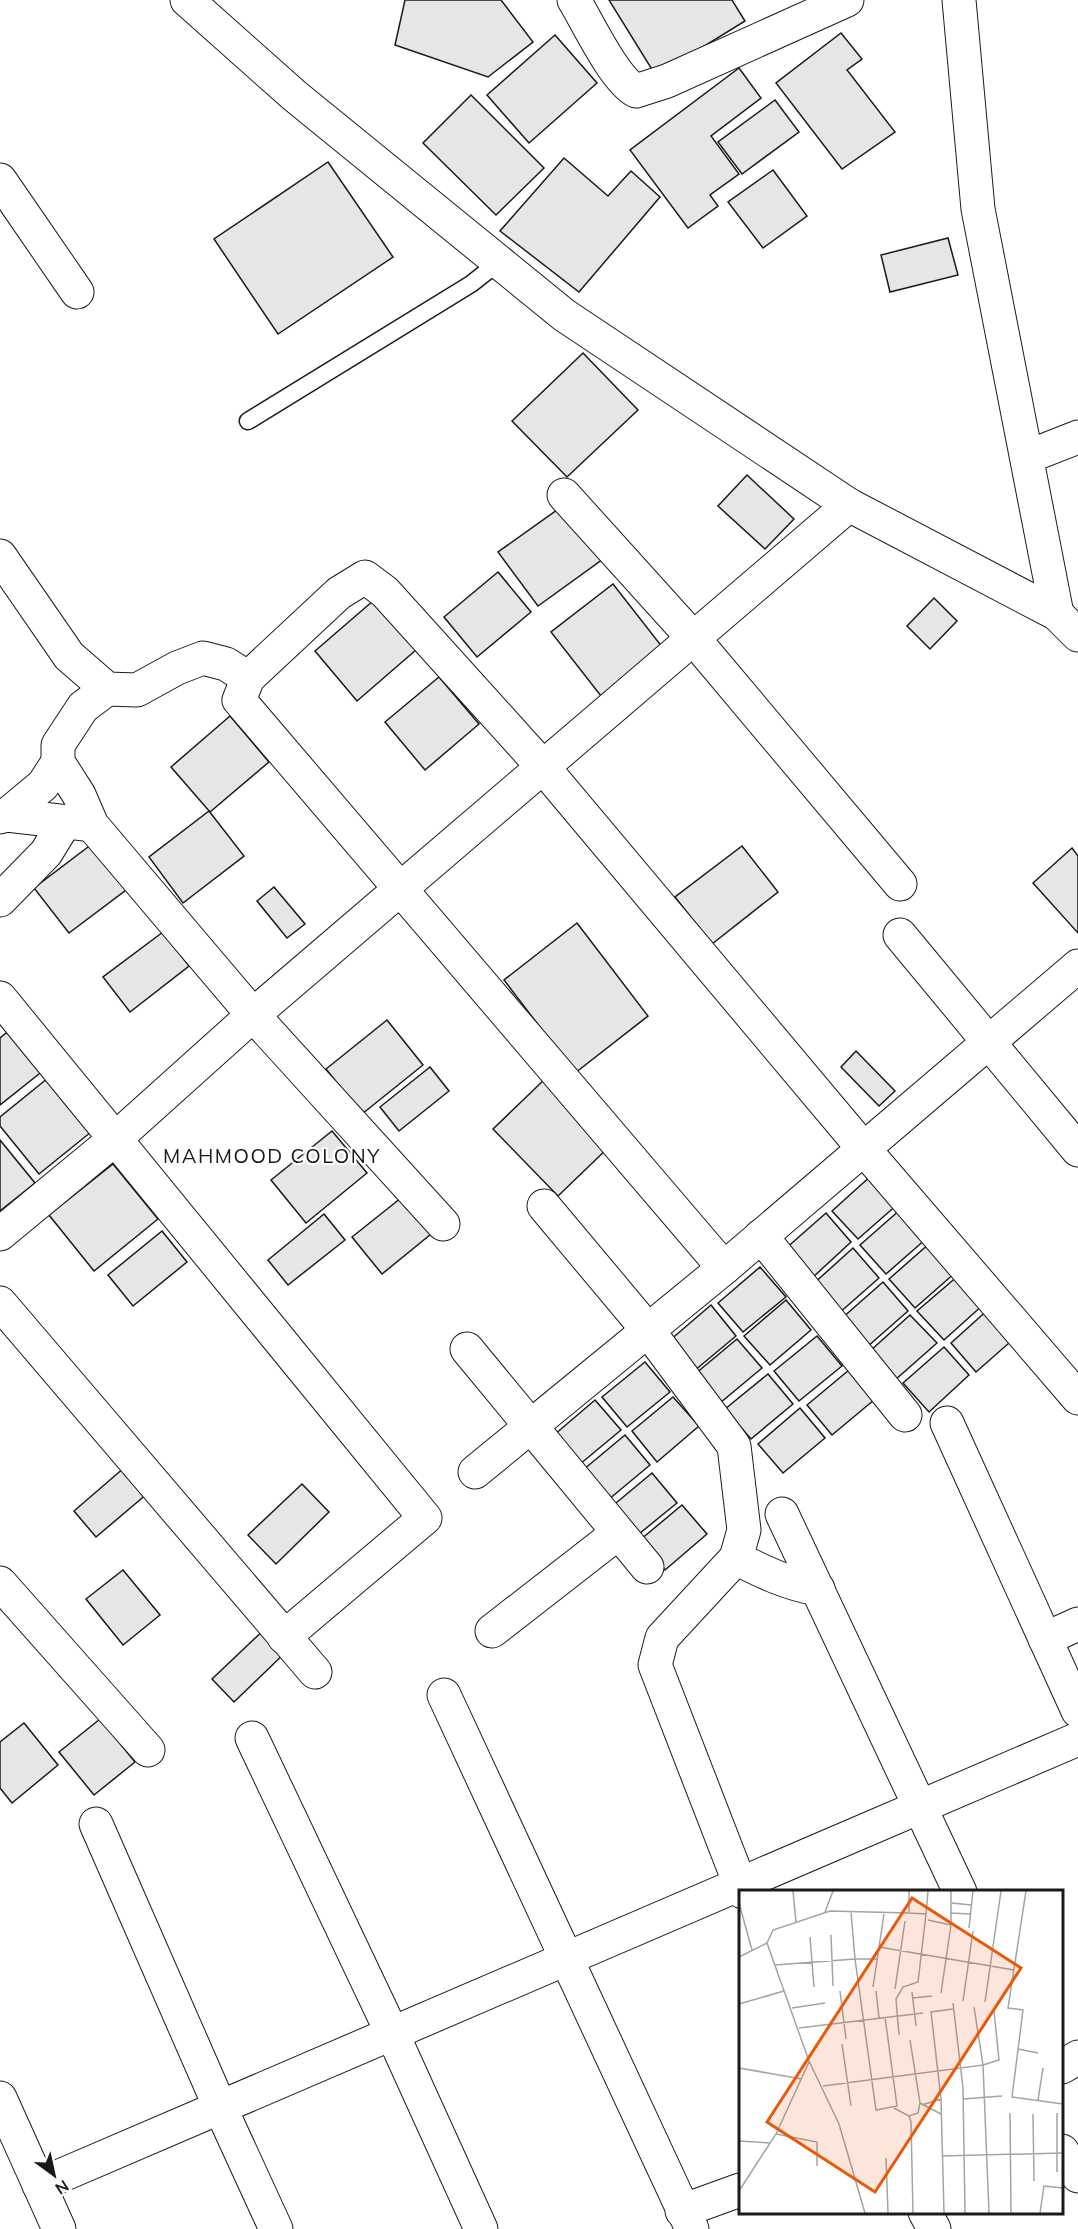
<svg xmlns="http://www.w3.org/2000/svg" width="1078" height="2229" font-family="Mulish,sans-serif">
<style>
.building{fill:#e6e6e6;stroke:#1a1a1a;stroke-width:1.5}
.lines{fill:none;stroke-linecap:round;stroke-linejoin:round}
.lane-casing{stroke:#1a1a1a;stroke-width:19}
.street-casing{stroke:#1a1a1a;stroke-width:35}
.secondary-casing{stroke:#1a1a1a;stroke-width:35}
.lane{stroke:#fff;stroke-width:16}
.street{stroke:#fff;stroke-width:33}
.secondary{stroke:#fff;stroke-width:33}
.labels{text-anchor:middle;stroke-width:4.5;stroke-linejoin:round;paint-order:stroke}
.neighbourhood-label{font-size:20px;letter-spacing:1.5px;fill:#1a1a1a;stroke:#fff}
.inset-road{fill:none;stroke:#a3a3a3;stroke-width:1.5}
.view{fill:#e8590c;fill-opacity:0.15;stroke:#e8590c;stroke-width:3}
.inset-edge{fill:none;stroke:#1a1a1a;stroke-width:3}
</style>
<rect width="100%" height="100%" fill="#fff"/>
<g class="building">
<path d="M405 0H501L533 42 488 77 395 45Z"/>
<path d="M609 0H732L745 21 656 76Z"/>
<path d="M841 33 862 59 847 70 895 132 842 169 776 83Z"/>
<path d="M555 35 597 83 529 143 487 95Z"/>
<path d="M739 68 761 98 711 136 739 174 710 195 718 206 688 228 630 150Z"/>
<path d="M471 95 544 168 496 215 423 143Z"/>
<path d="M775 100 799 132 742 174 718 142Z"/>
<path d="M564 158 608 196 631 171 660 197 579 292 500 231Z"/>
<path d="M328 162 393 257 278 334 214 239Z"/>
<path d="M773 170 807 216 763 248 728 202Z"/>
<path d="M948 238 958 275 890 292 881 255Z"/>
<path d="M583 353 638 410 567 477 512 421Z"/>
<path d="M747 475 794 519 765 549 718 506Z"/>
<path d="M564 505 603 559 538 606 498 552Z"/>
<path d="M498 572 531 612 477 657 444 617Z"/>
<path d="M613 584 663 648 601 696 551 632Z"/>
<path d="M381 594 424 643 357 701 315 651Z"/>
<path d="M934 598 957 621 930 649 907 626Z"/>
<path d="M439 677 479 724 425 770 385 722Z"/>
<path d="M230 716 269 762 210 812 171 767Z"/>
<path d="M209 811 244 856 183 903 149 857Z"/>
<path d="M92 844 126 890 69 933 34 888Z"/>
<path d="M742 846 778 892 712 944 675 897Z"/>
<path d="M1072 848 1078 856V933L1033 883Z"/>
<path d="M274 887 305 924 287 938 257 901Z"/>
<path d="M577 923 648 1016 575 1073 504 980Z"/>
<path d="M163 932 189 966 130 1012 103 977Z"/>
<path d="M387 1020 423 1065 362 1114 326 1069Z"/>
<path d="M11 1029 44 1070 0 1105V1038Z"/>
<path d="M856 1051 895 1091 879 1106 841 1067Z"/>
<path d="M430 1067 449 1091 399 1131 380 1107Z"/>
<path d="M53 1074 96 1128 39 1174 0 1126V1117Z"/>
<path d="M547 1077 612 1144 558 1196 493 1129Z"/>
<path d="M332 1131 367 1173 306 1223 271 1180Z"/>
<path d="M0 1140 35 1183 0 1211Z"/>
<path d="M113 1164 158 1219 94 1271 49 1215Z"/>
<path d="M873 1174 899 1203 858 1239 832 1211Z"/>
<path d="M406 1194 436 1230 382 1274 352 1237Z"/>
<path d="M901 1209 927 1238 886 1274 860 1245Z"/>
<path d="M826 1213 851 1242 811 1279 784 1250Z"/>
<path d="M324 1214 345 1240 288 1285 268 1260Z"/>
<path d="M162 1231 187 1262 133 1306 108 1275Z"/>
<path d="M930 1243 956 1272 915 1308 889 1279Z"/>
<path d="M853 1248 879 1278 838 1314 812 1285Z"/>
<path d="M760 1267 786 1297 743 1332 718 1303Z"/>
<path d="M959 1275 984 1304 944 1340 917 1311Z"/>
<path d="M883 1282 908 1311 867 1347 841 1319Z"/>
<path d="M786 1300 811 1330 770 1365 744 1336Z"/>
<path d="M711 1305 736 1336 694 1371 669 1341Z"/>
<path d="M991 1307 1017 1336 976 1372 951 1343Z"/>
<path d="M910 1315 937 1343 895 1380 870 1351Z"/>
<path d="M817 1336 842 1366 799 1401 774 1371Z"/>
<path d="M737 1339 762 1368 720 1403 695 1374Z"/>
<path d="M944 1347 969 1375 929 1412 903 1383Z"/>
<path d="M645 1362 670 1392 627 1427 602 1397Z"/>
<path d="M849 1370 874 1400 832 1435 807 1405Z"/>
<path d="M768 1374 793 1404 751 1439 725 1409Z"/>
<path d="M673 1397 699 1426 657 1462 632 1431Z"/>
<path d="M595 1400 621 1430 579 1465 554 1435Z"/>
<path d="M800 1408 825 1438 783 1473 758 1444Z"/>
<path d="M625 1435 650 1465 608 1500 583 1470Z"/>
<path d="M125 1467 148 1493 96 1537 74 1511Z"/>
<path d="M652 1473 677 1503 634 1538 610 1508Z"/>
<path d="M302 1484 329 1512 276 1564 248 1535Z"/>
<path d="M682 1505 707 1534 665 1570 640 1540Z"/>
<path d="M123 1570 160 1615 123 1645 86 1599Z"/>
<path d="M269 1625 291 1647 234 1702 212 1679Z"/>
<path d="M100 1719 135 1762 94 1795 59 1752Z"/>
<path d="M24 1723 58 1765 12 1803 0 1788V1742Z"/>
</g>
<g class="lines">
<defs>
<path id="lane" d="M248 421 471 284 499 262"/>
<g id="street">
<path d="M574 0C588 23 614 79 636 91L667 81 847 0"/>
<path d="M0 180 77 292"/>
<path d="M1027 457 1078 437"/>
<path d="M564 495 694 639 900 884"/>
<path d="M0 556 69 656 107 689 137 690 177 668 203 658 226 664 248 678"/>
<path d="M107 689 83 707 58 745V762L79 795 92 825 253 1015 443 1224"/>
<path d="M7 815 43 785 58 762"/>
<path d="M0 817 7 815 85 824"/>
<path d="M0 900 46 853 65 822"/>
<path d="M900 935 1078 1150"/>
<path d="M0 998 425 1518 284 1637"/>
<path d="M544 1206 647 1329 734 1446 744 1530 736 1558 662 1638 655 1665 743 1892"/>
<path d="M0 1234 115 1139 253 1015 849 505"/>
<path d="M761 1236 905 1415"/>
<path d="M724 1268 239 700 248 678 339 593 365 577 385 592 543 767 863 1148 1078 1398"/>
<path d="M0 1303 315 1672"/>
<path d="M467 1349 647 1567"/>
<path d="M947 1423 1078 1711"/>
<path d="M475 1472 724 1268 1078 966"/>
<path d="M782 1514 960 1892"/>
<path d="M736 1558C763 1572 788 1584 818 1589"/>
<path d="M0 1583 148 1750"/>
<path d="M492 1631 618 1533"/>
<path d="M1045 1639 1078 1624"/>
<path d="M444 1695 692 2229"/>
<path d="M252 1738 392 2033 481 2229"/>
<path d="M96 1824 220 2107 276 2229"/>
<path d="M1062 2067 1078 2057"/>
<path d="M0 2098 59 2229"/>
<path d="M1062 2151 1078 2176"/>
<path d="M39 2185 1078 1739"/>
<path d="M682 2211 740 2190"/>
<path d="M925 2212 934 2229"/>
</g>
<g id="secondary">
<path d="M187 0 295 96 564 315 849 505 1057 614 1078 635"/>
<path d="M959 0 978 209 1057 614"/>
</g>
</defs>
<use href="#lane" class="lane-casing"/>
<use href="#street" class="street-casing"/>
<use href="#secondary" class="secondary-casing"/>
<use href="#lane" class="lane"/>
<use href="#street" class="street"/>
<use href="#secondary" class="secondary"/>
</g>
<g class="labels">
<g class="neighbourhood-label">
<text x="272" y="1163">MAHMOOD COLONY</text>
</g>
</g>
<g transform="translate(739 1890)">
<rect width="324" height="324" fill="#fff"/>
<path class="inset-road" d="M54 1 57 32M287 1 269 118 284 120 273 207 324 214M0 13 13 60M213 13 232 15M86 22 94 1M170 23 187 24 189 1M212 23 231 24M189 30 212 35M230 38 234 1M92 45 94 96M71 47 75 97M140 57 275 80M0 67 28 53M138 69H116L137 220 158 216 146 127M36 75 116 69 112 22M134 97 145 24M156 99 166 31M101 101 107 149M137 101 140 128M173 102 177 136M202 103 212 35V1M174 108 193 106M224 111 234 41M246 112 262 1M214 113 224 198 226 323M0 114 45 101M235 117 244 175 260 170 255 121M53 118 86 113M60 138 184 123M160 145 157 109 164 97 179 92 187 24M103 154 112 216M279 159 299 163M0 178 63 189M84 196 244 175 250 323M224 209 263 206M299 210 304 178M181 213 202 224M183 215 202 209M155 218 170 226 172 232 174 323M271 223 272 323M318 223V282M294 224 295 291M170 226 179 223 181 213 171 150M37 244 78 252V276M0 251 32 253M203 266 324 263M147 268 149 323M0 301 37 244 70 172M126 323 100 234 70 171 28 53 34 40 91 21 170 23V1M205 323 202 209 192 122 214 119M301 323 305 296 324 298"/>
<path class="view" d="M173 8 282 78 136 302 28 232Z"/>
<rect width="324" height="324" class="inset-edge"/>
</g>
<g transform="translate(54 2175) rotate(147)" stroke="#ffffff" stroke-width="4.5" paint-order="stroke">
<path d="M0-4.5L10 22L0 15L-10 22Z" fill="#1a1a1a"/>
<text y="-9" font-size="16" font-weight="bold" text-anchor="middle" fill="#1a1a1a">N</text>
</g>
</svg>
